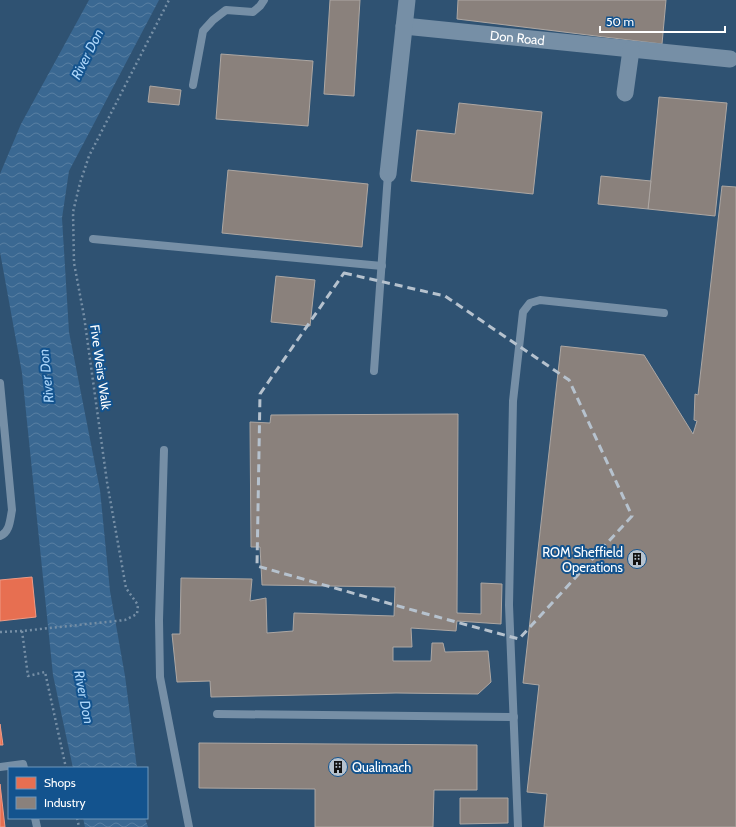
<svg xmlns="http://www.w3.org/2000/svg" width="736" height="827" font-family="Cabin,sans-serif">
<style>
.water{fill:url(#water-waves)}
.shops{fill:#e76f51;stroke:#ee9a85}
.industry{fill:#8a817c;stroke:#ada7a3}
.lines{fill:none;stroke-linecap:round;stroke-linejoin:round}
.path{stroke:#768fa6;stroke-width:2.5;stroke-dasharray:2 3;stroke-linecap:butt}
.service{stroke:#768fa6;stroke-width:8}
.minor{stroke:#768fa6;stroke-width:17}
.marked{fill:none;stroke:#b6c2ce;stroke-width:3;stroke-dasharray:8 5;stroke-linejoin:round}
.labels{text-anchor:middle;stroke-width:4;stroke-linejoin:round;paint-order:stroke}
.street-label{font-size:13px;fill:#fff;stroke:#13538e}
.poi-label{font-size:13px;fill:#fff;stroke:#13538e;text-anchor:end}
.water-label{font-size:14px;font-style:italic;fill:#aad4f8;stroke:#13538e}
</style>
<defs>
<pattern id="water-waves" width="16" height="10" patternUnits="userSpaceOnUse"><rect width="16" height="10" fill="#3a6892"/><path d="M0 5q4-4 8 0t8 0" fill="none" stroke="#587fa2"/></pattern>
</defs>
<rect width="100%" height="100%" fill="#2f5272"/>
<g class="water">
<path d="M89 0H159L69 171 62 218 69 332 100 490 110 591 125 676 137 768H73L53 675 22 373 0 252V174L21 124Z"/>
<path d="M83 818H145L148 827H85Z"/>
</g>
<g class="shops">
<path d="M32 577 36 617 0 621V580Z"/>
<path d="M0 724 3 745H0Z"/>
<path d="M0 784 5 827H0Z"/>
</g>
<g class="industry">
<path d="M330 0H360L354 96 324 94Z"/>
<path d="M458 0H666L662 44 457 19Z"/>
<path d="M221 54 313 61 308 126 216 119Z"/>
<path d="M150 86 181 90 179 105 148 102Z"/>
<path d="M659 97 727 103 715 216 648 209Z"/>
<path d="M459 103 542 112 533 194 411 181 417 130 455 134Z"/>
<path d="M228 170 368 184 362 247 222 233Z"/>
<path d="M601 176 651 181 648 209 598 204Z"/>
<path d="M722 186 736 187V827H544L547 794 527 792 539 685 523 683 561 346 644 355 693 434 697 421 694 420 695 394 698 395Z"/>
<path d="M276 276 315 280 310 326 271 322Z"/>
<path d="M458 414 457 613 481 614V583L502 584 501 624 457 621 456 631 411 628 412 647H393V661H431L432 643H443L445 652 488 651 491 682 478 694 396 693 211 697 210 681 177 682 172 634H180L181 578 252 579 250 601 266 598 267 633 293 631 294 613 394 616 395 587 262 585 260 547H251L250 422 270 423 271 415Z"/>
<path d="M199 743 477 745V790H434L433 827H315V789L199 788Z"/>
<path d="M460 798H508V823L460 824Z"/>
</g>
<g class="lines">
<g class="path">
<path d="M22 631 28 676 45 672 66 768"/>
<path d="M0 632 22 631 125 620 137 614 138 605 126 588 107 482 84 316 74 263 73 212 80 183 89 156 169 0"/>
<path d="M77 818 79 827"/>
</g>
<g class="service">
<path d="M193 85 203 31 213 20 226 10 253 12 260 6 264 0"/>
<path d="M93 239 382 266"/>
<path d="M374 371 388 174"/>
<path d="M164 450 159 620 160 677 189 827"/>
<path d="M0 536C10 532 10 520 12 510L0 383"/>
<path d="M217 714 514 717"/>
<path d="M0 767 23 764 24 768"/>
<path d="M35 818 37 827"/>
<path d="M518 827 509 605 513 401 523 312 530 303 540 300 664 313"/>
</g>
<g class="minor">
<path id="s1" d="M404 26 730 59"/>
<path d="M625 93 631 50"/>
<path d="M388 174 407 0"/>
</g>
</g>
<path class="marked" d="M344 273 445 296 569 380 632 516 519 639 423 613 257 566 260 394Z"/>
<defs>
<symbol id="building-disc" viewBox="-11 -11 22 22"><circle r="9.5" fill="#b6c2ce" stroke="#13538e"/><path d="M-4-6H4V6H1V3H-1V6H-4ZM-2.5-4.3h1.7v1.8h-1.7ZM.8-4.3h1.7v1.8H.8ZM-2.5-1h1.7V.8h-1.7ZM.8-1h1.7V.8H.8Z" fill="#111"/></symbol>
</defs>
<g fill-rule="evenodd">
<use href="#building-disc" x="626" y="548" width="22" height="22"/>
<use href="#building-disc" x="327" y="756" width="22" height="22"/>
</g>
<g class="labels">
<g class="street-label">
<text dy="5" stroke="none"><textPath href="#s1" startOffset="114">Don Road</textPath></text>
<text transform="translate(101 367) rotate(82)" y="5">Five Weirs Walk</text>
</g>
<g class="poi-label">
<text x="623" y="557">ROM Sheffield<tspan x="623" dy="15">Operations</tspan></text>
<text x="352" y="772" text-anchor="start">Qualimach</text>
</g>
<g class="water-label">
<text transform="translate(87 54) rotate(-63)" y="5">River Don</text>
<text transform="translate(46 376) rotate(-96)" y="5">River Don</text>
<text transform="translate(84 697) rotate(79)" y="5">River Don</text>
</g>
</g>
<rect x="8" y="767" width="140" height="52" fill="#13538e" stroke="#7198bb"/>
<rect x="16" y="777" width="20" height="12" fill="#e76f51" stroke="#7198bb"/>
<text x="44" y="787" font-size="12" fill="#ffffff">Shops</text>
<rect x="16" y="797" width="20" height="12" fill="#8a817c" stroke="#7198bb"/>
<text x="44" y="807" font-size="12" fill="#ffffff">Industry</text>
<path d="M600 26v6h125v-6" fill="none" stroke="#ffffff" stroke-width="2"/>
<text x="606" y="26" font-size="12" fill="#ffffff" stroke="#13538e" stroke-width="3" paint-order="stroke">50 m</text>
</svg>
